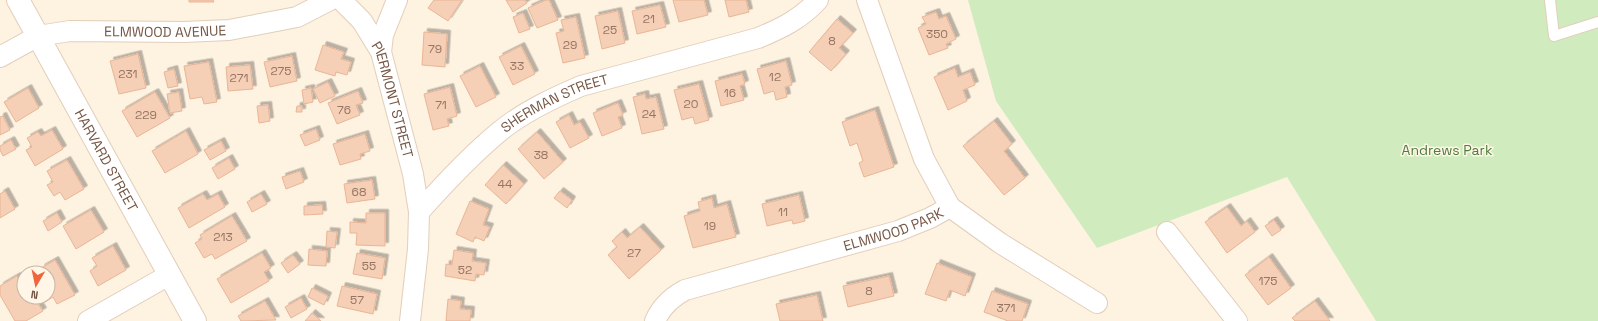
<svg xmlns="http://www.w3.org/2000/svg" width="1598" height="321" font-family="'Space Grotesk',sans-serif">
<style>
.green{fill:#d0ecbe}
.building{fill:#f5cfb6;stroke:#e9b595;filter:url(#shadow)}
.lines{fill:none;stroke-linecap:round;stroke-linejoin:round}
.service-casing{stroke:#e2cebb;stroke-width:12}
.minor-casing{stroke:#e2cebb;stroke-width:22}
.tertiary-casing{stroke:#e2cebb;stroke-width:24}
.service{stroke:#fff;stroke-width:10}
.minor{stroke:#fff;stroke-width:20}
.tertiary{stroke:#fff;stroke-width:22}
.labels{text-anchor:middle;stroke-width:3;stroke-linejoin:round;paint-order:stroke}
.number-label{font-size:12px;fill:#967562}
.street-label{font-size:14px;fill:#765746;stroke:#fff6e8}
.park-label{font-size:14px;fill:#4f7d3d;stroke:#fff6e8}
</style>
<defs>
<filter id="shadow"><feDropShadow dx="3.5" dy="-3.5" stdDeviation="0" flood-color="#0004"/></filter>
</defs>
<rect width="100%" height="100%" fill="#fef2e0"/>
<path class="green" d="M968 0H1598V321H1376L1287 177 1097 248 996 101Z"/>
<g class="building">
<path d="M189 0H213L214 2H189Z"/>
<path d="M434 0H462L448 21 428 8Z"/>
<path d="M506 0H525L527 3 513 12Z"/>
<path d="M546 0H549L558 20 537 28 528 8Z"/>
<path d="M673 0H704L708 15 679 22Z"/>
<path d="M725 0H746L749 12 729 17Z"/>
<path d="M660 5 666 27 637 34 632 11Z"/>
<path d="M618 11 625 43 602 49 595 16Z"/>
<path d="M936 12 939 19 946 16 956 39 946 44 948 48 929 55 918 28 926 24 922 17Z"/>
<path d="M523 13 530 29 519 33 513 17Z"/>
<path d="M576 17 585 58 563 63 556 33 564 31 561 20Z"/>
<path d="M837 19 853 33 839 48 846 54 831 71 809 52Z"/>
<path d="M424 32 447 34 445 67 422 65Z"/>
<path d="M323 45 344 52 341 59 351 62 347 75 336 72 335 76 315 70Z"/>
<path d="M521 46 535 74 513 85 499 57Z"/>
<path d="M138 54 146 88 119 94 110 61Z"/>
<path d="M292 56 297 81 270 87 264 62Z"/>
<path d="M786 61 792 85 785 87 787 97 776 100 774 91 764 94 757 69Z"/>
<path d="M209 62 217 102 204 104 202 97 190 99 184 66Z"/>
<path d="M250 65 253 89 228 91 226 67Z"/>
<path d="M480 66 496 97 476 107 460 76Z"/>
<path d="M955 68 958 77 970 72 975 85 963 90 967 101 948 110 934 77Z"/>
<path d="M174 69 178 86 168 88 164 72Z"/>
<path d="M742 74 745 84 740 86 744 100 721 106 715 81Z"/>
<path d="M328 82 335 96 320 103 313 89Z"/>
<path d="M699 84 709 120 695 124 693 117 682 120 674 90Z"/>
<path d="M450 87 457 116 447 119 449 126 433 130 424 94Z"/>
<path d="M28 88 39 108 16 122 4 102Z"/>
<path d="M311 88 313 102 304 104 302 90Z"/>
<path d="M358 91 363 103 356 105 360 115 337 124 328 103Z"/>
<path d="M155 92 170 118 137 137 122 111Z"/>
<path d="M179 92 182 111 170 113 167 94Z"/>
<path d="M645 94 646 99 656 97 664 129 642 134 633 97Z"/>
<path d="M618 103 623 115 618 117 622 128 602 136 593 113Z"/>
<path d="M268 105 270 121 259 123 257 106Z"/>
<path d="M297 106H302V112H296Z"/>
<path d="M875 110 894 167 864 177 859 163 863 161 857 143 850 146 842 122Z"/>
<path d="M569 115 574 125 580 122 589 138 570 148 556 122Z"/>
<path d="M3 116 10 130 0 135V117Z"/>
<path d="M994 121 1012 144 1004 151 1025 178 1004 195 963 146Z"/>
<path d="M316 129 320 140 305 146 300 135Z"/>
<path d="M52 130 63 149 35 166 26 150 32 147 27 138 38 132 41 136Z"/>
<path d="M186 131 198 154 165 173 152 151Z"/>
<path d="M537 132 563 162 544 179 518 149Z"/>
<path d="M365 134 370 151 360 154 361 159 340 165 333 144Z"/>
<path d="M11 140 16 149 3 156 0 150V146Z"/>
<path d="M221 141 226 151 210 160 204 150Z"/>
<path d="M229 158 235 169 218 179 212 168Z"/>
<path d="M67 160 84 189 65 200 60 192 54 196 47 185 53 182 47 171Z"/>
<path d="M503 165 524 184 506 204 485 185Z"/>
<path d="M300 171 304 182 286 189 282 177Z"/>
<path d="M372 180 375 199 347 203 344 184Z"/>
<path d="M5 191 15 209 0 218V194Z"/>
<path d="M560 191 572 200 567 208 554 198Z"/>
<path d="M203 194 207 200 218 194 225 207 189 228 178 208Z"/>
<path d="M261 194 267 204 252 212 247 202Z"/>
<path d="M799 195 805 221 793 224 792 220 767 226 762 204Z"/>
<path d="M712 198 714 208 727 204 736 237 693 248 684 216 700 211 698 202Z"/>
<path d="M470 201 489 209 483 225 490 227 484 241 475 237 473 242 456 234Z"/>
<path d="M322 205 323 214 304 215V206Z"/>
<path d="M1227 207 1241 226 1247 221 1255 232 1227 253 1205 222Z"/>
<path d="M91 210 104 232 76 249 63 226Z"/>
<path d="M57 213 62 222 48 231 43 221Z"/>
<path d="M366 213H385V246L356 245 357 233H350V222L366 223Z"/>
<path d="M232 216 247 241 215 259 212 254 204 258 195 243 202 239 200 235Z"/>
<path d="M1274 220 1281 230 1272 236 1265 226Z"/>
<path d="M640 227 661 250 629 279 608 255 617 247 612 241 622 232 627 238Z"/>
<path d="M327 231 337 232 335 248 326 247Z"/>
<path d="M113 246 126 270 98 286 90 271 97 266 92 258Z"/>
<path d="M309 249 327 251 326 266 308 265Z"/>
<path d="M454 250 473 253 472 261 486 263 484 275 476 274 475 281 445 276 446 264 452 265Z"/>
<path d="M262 253 271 268 264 272 269 281 231 303 217 279Z"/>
<path d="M357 253 385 258 382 279 353 274Z"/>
<path d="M293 255 300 264 288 273 281 263Z"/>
<path d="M1269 257 1291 288 1268 305 1245 275Z"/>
<path d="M55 260 75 295 57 304 53 297 45 302 42 297H48L49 282 48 273H44L41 268Z"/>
<path d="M937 263 972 277 965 296 950 290 946 301 925 294Z"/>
<path d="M17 276 24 289V297H28L32 304 37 302 43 311 26 321H15L0 295V286Z"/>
<path d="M889 276 894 296 848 307 843 286Z"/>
<path d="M342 286 377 294 373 314 337 306Z"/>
<path d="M312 288 328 296 324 305 308 297Z"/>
<path d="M992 291 1028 304 1022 321H1008L984 312Z"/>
<path d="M817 295 823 321H780L776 304Z"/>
<path d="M301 298 307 309 291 318 285 307Z"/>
<path d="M448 299 461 301 460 309 471 310 470 321H446Z"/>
<path d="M265 301 276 320 241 321 238 316Z"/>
<path d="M1315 301 1330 321H1295L1292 318Z"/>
<path d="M312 313 321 321H305Z"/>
</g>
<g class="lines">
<defs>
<path id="service" d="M1550 0 1554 36 1598 22"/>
<g id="minor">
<path id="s1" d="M341 0 362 21 381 52 413 174 419 212"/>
<path d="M381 52 383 35 397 0"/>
<path id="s2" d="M0 57 38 36 70 31 184 32 229 30 297 17 330 0"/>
<path d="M950 207 1000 243 1097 303"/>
<path d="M1167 232 1237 321"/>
<path d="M88 321 169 275"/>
<path id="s3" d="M410 321 418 249 419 212C444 184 470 156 499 132 523 112 553 98 581 86L758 38C780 29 801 19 818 0"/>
<path id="s4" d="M655 321C661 307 672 297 685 290L898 231 930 218 950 207 924 159 867 0"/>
</g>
<g id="tertiary">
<path id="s5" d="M18 0 195 321"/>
</g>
</defs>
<use href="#service" class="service-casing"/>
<use href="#minor" class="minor-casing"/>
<use href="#tertiary" class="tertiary-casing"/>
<use href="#service" class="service"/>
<use href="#minor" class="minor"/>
<use href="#tertiary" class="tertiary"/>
</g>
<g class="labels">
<g class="number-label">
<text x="649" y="23">21</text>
<text x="610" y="34">25</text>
<text x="937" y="38">350</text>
<text x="832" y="45">8</text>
<text x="570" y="49">29</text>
<text x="435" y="53">79</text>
<text x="517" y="70">33</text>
<text x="281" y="75">275</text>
<text x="128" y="78">231</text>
<text x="775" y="81">12</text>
<text x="239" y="82">271</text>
<text x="730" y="97">16</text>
<text x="691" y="108">20</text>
<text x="441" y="109">71</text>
<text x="344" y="114">76</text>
<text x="649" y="118">24</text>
<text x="146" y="119">229</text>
<text x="541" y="159">38</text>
<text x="505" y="188">44</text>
<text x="359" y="196">68</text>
<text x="783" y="216">11</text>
<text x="710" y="230">19</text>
<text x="223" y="241">213</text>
<text x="634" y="257">27</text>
<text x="369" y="270">55</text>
<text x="465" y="274">52</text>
<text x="1268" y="285">175</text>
<text x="869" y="295">8</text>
<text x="357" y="304">57</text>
<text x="1006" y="312">371</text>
</g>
<g class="street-label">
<text dy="5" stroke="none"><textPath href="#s2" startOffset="171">ELMWOOD AVENUE</textPath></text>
<text dy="5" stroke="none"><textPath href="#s1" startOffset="115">PIERMONT STREET</textPath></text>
<text dy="5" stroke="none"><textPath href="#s3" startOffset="286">SHERMAN STREET</textPath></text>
<text dy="5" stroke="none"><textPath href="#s5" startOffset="183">HARVARD STREET</textPath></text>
<text dy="5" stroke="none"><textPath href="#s4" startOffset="261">ELMWOOD PARK</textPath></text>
</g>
<g class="park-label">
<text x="1447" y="155">Andrews Park</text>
</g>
</g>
<g transform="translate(36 285) rotate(189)"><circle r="19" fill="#fff6e8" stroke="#c8b6a7"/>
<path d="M0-3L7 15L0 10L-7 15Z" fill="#f1653c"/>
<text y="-6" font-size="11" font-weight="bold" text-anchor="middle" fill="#765746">N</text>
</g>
</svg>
